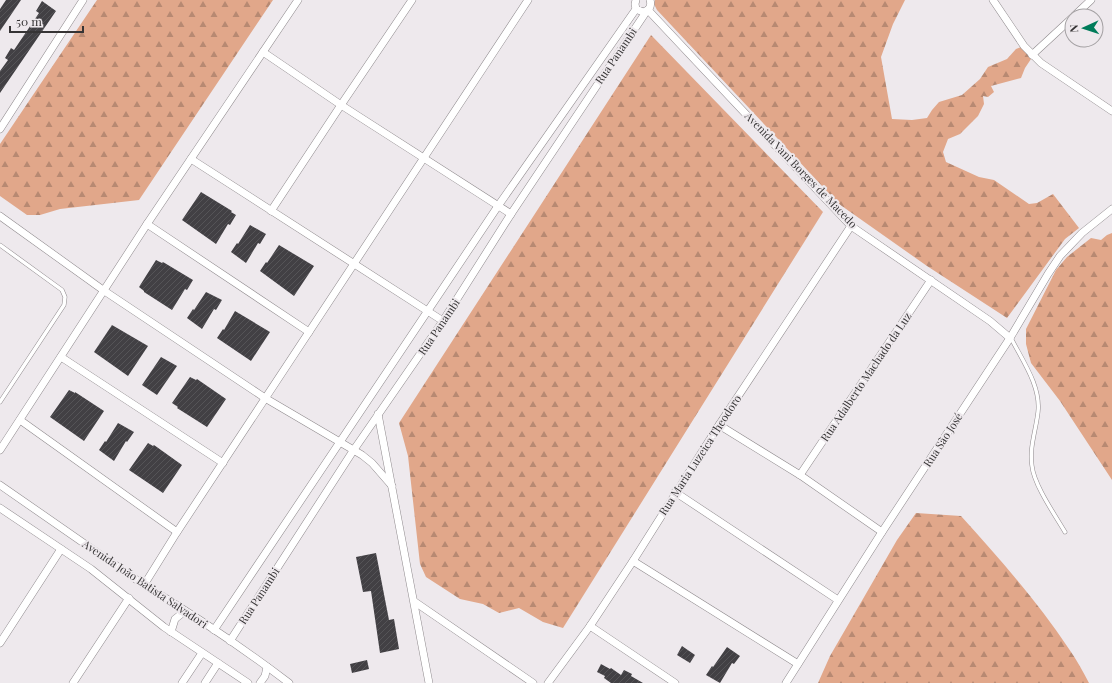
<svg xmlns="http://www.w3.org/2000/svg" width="1112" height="683" font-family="'Playfair Display',serif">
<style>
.forest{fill:url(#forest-firs)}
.building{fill:url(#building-hatch)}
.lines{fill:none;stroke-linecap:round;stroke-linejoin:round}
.service-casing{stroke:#8e898c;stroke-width:4.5}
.minor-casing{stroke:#8e898c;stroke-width:8}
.service{stroke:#fff;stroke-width:3.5}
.minor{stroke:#fff;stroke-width:7}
.labels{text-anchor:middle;stroke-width:4;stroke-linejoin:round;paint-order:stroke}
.street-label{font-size:11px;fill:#363435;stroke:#eee9ed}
</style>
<defs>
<pattern id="forest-firs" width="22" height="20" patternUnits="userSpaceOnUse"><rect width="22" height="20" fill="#e1a78a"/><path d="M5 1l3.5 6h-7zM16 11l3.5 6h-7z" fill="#b78972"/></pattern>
<pattern id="building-hatch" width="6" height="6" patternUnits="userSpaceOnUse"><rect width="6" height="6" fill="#424044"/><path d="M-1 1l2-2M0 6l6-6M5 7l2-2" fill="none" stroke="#555457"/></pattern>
</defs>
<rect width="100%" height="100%" fill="#eee9ed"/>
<g class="forest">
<path d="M97 0H273L139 200 60 209 40 215H27L0 196V144Z"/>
<path d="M655 0H905L893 24 881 57 892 119 912 120 927 118 932 110 939 102 962 95 980 79 988 67 1007 59 1016 49 1021 47 1031 59 1025 68 1021 78 991 86 994 92 988 97 983 96 984 104 978 116 960 134 948 139 943 152 946 162 979 177 994 180 1029 204 1037 203 1053 194 1079 228 1065 239 1007 318 927 266 839 204 657 10 654 4Z"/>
<path d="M651 35 823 212 563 628 543 622 519 608 499 613 483 604 460 599 426 577 420 564 408 456 399 423Z"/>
<path d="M1112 233V480L1060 401 1031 363 1026 344V329L1056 270 1067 257 1091 238 1101 240 1107 235Z"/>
<path d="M916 513 961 516C999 558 1037 601 1069 649 1077 660 1083 672 1089 683H818L830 656 897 540Z"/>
</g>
<g class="building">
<path d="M6 0H21L0 31V9Z"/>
<path d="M42 1 56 11 0 93V71L8 60 5 58 11 48 14 50 39 13 36 11Z"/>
<path d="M201 192 232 211 231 212 236 215 230 225 228 224 216 244 182 220Z"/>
<path d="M250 225 266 234 260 244 258 243 246 263 231 252 237 243 238 244Z"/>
<path d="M279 245 314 266 294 296 260 271 266 262 267 263Z"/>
<path d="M156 260 162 263 163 262 193 280 187 290 185 289 172 310 144 292V291L139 287Z"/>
<path d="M206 292 222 300 216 310 214 309 202 329 187 318 193 309 194 310Z"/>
<path d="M235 311 270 332 251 361 217 338 223 329 224 330Z"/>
<path d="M112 325 148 346 128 376 94 352Z"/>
<path d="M161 357 177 366 157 395 142 385Z"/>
<path d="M190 377 196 380 197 379 226 399 207 427 177 408 178 407 172 403Z"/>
<path d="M69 390 75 393V392L104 411 84 441 50 417Z"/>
<path d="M118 423 134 432 127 442 126 441 114 461 99 450 105 441 106 442Z"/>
<path d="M148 443 153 446 154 445 182 465 163 493 129 470Z"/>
<path d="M376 553 389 620 394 619 399 649 380 653 371 591 363 592 356 557Z"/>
<path d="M682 646 695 655 690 663 677 655Z"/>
<path d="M727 647 740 656 734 664 732 663 720 683 706 675 712 666 713 667Z"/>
<path d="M367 660 369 669 352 673 350 664Z"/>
<path d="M601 664 610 669 611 668 621 675 624 670 632 674 631 676 643 683H611L604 678 605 676 597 672Z"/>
</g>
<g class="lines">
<defs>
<g id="service">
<path d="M0 245 62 290 65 297 64 305 0 402"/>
<path d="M1011 338C1022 360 1041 386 1038 412 1036 430 1029 448 1032 466 1034 485 1055 515 1065 532"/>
</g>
<g id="minor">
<path d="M636 0 635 4 636 9 643 12C649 11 652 6 650 0"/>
<path d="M993 0 1024 46 1041 63 1112 111"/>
<path d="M648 10 851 226 990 321 1010 338"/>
<path d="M1074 16 1091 0"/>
<path d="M263 52 341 105 511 214"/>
<path d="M1032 55 1072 18"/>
<path d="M0 129 83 0"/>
<path d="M191 159 443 321"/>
<path d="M271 211 341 105 412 0"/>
<path d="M0 216 103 290 265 398 362 455 372 463 392 486"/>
<path d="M147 224 309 332"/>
<path d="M61 357 223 463"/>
<path d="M378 414 429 683"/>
<path d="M20 420 177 532"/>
<path d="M719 425 800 475 882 532"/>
<path d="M0 450 147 224 298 0"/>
<path d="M800 475 931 280"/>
<path d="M0 485 144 585C194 615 243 648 289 683"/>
<path d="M675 492 838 600"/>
<path d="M0 508 91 569 164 627 248 683"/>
<path d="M633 561 798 664"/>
<path d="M144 585 177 532 528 0"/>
<path d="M415 602 533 683"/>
<path d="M590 626 675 683"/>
<path d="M214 630 498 206 636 9"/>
<path d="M171 632 175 619 185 611"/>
<path d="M230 641 353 451 443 321 511 214 646 12"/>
<path d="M0 643 61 549"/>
<path d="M73 683 129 598"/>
<path d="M182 683 202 653"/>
<path d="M205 683 218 663"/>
<path d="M260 683 265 676 267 667"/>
<path d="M548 683 590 626 633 561 719 425 851 226"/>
<path d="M786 683 882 532 1010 338 1048 274 1060 256 1082 233 1112 209"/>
</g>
</defs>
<use href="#service" class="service-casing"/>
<use href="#minor" class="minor-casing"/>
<use href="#service" class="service"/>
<use href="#minor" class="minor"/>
</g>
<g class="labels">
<g class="street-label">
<text transform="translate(616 56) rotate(-56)" y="4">Rua Panambi</text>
<text transform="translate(801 170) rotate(46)" y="4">Avenida Vani Borges de Macedo</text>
<text transform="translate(439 327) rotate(-56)" y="4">Rua Panambi</text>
<text transform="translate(866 377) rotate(-56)" y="4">Rua Adalberto Machado da Luz</text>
<text transform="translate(943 440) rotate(-57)" y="4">Rua São José</text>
<text transform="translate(700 455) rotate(-57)" y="4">Rua Maria Luzeica Theodoro</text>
<text transform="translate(145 584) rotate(34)" y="4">Avenida João Batista Salvadori</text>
<text transform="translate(259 596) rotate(-57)" y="4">Rua Panambi</text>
</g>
</g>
<g transform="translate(1084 28) rotate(267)"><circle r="19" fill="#eee9ed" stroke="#a4a1a3"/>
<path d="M0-3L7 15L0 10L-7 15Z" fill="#007c5a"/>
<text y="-6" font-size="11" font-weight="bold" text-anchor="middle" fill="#363435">N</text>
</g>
<path d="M10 26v6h73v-6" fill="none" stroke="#363435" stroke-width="2"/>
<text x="16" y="26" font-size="12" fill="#363435" stroke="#eee9ed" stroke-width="3" paint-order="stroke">50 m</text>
</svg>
